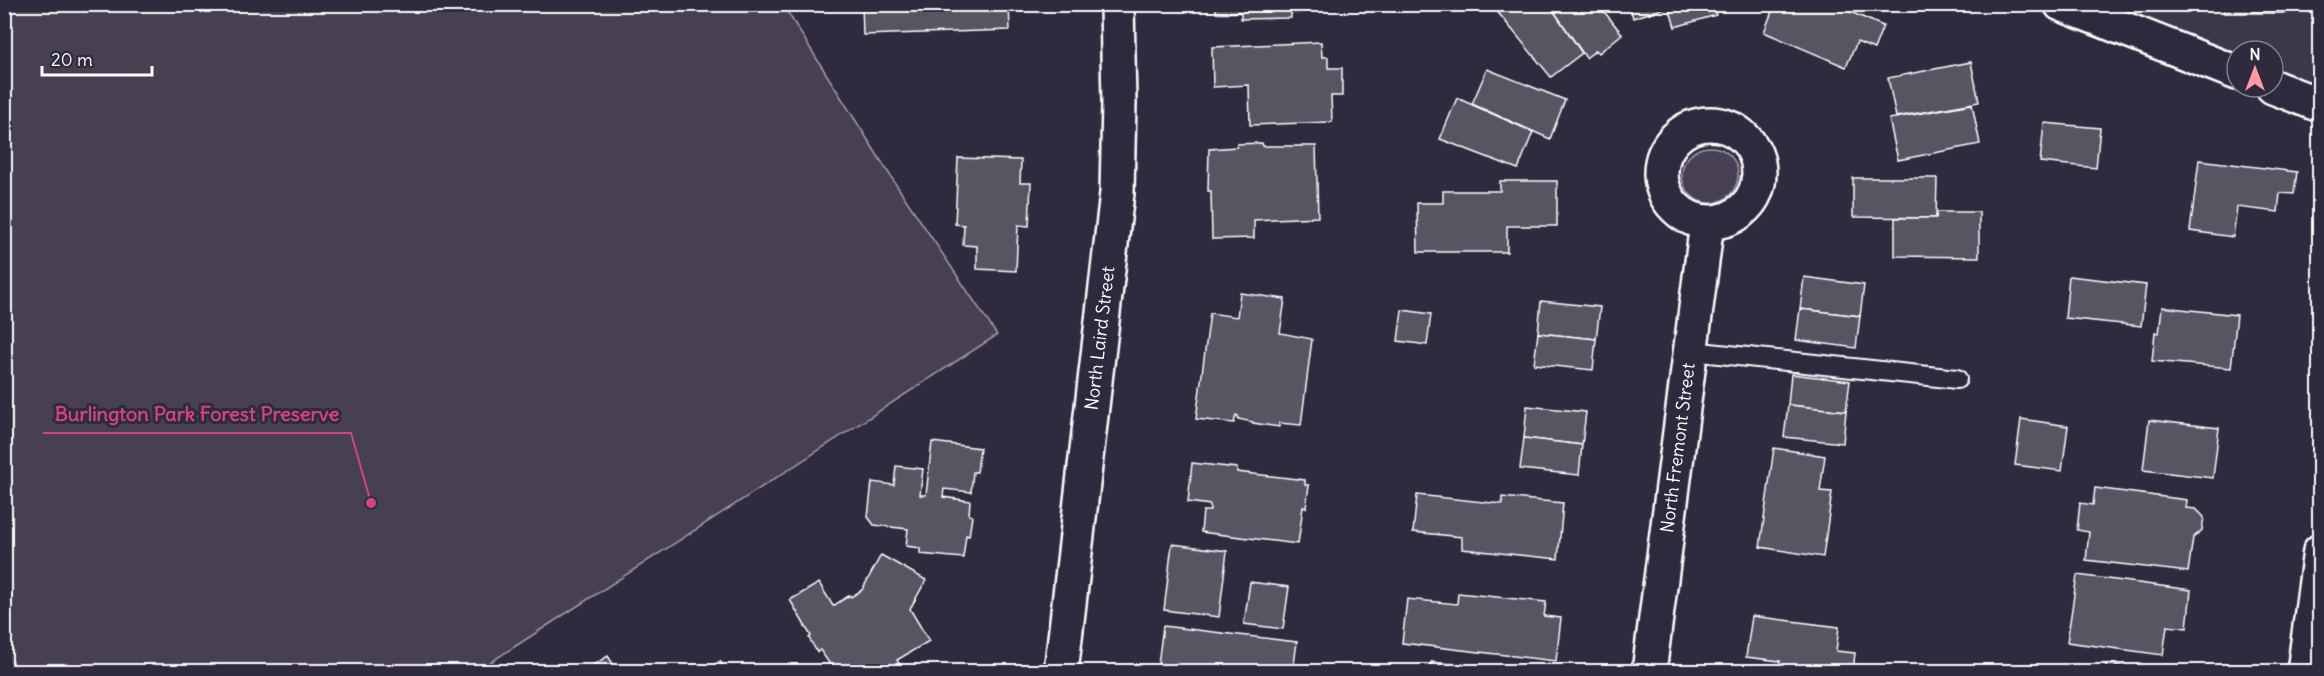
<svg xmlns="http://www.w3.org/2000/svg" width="2324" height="676" font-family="Delius,sans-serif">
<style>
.built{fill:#3c3749}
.green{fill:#464152;stroke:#a2a0a8;stroke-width:1.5}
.building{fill:#595564;stroke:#fff;stroke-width:1.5}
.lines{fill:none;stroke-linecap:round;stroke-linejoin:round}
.service-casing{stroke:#fff;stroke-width:22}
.minor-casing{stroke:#fff;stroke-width:38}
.service{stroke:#2f2a3d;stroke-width:18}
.minor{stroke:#2f2a3d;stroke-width:33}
.labels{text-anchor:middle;stroke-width:6;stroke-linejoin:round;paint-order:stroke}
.street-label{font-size:18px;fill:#fff;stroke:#2f2a3d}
.leader{fill:none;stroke:#ce467c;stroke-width:2}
.callout-dot{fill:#ce467c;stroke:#2f2a3d;stroke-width:2}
.callout-label{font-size:20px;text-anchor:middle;font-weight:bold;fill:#ce467c;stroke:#2f2a3d;stroke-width:6;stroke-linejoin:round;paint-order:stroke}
</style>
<rect width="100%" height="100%" fill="#2f2a3d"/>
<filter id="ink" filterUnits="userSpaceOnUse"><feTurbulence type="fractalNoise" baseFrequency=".0167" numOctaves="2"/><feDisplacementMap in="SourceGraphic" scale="12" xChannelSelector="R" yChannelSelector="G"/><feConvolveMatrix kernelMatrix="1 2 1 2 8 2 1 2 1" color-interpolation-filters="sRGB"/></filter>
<g filter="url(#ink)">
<path class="built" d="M2102 5H2319V86L2273 68V51H2237V55Z"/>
<g class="green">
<path d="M4 5H783L895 183 997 335 477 671H5Z"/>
<circle cx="1710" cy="175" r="28"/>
</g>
<g class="building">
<path d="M862 4H1009L1010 30 863 35Z"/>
<path d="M1216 4H1299V13H1291V18L1241 19V12L1216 13Z"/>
<path d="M1503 4H1549L1582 53 1551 77 1496 10Z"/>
<path d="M1549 4H1598L1622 34 1599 53 1596 50 1586 58Z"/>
<path d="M1629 4H1713L1716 15 1675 27 1669 7 1633 18Z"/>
<path d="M1775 4H1832L1883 26 1874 49 1857 42 1846 67 1764 32Z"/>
<rect x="2224" y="4" width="63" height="9"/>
<path d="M1321 42 1322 57H1328V68H1342V96H1331L1332 122 1250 125 1249 85 1213 87 1212 47Z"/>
<path d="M1971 62 1979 102 1896 117 1888 78Z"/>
<path d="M1487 69 1565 100 1550 139 1472 104Z"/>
<path d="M1457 98 1533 132 1518 169 1440 139Z"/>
<path d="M1972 104 1980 144 1898 160 1889 119Z"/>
<path d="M2044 123 2100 128 2096 168 2040 162Z"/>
<path d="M1262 143 1263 146H1316L1318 217 1254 220V238L1212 239 1211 191H1208L1209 149 1237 147V144Z"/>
<path d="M958 158 1021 160 1020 183H1031L1029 226 1018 225 1016 271 977 269V246L963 245 964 225 955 224Z"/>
<path d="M2199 160 2297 172 2294 194 2280 193 2278 212 2237 207 2233 237 2190 231Z"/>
<path d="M1853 178H1937L1936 218 1853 217Z"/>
<path d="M1500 181H1557V226H1507V252H1418L1417 203H1443V191H1500Z"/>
<path d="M1937 212H1979V257L1895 256V218H1936Z"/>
<path d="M2069 276 2146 285 2141 326 2065 318Z"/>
<path d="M1804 277 1864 285 1860 316 1800 309Z"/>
<path d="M1240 293 1285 299 1280 333 1312 339 1301 425 1279 423V427L1253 423V422L1238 419V416L1236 415 1234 423 1196 419 1210 313 1237 317Z"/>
<path d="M1541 301 1600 307 1596 339 1538 333Z"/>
<path d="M2162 307 2237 315 2231 368 2152 361 2155 332 2159 333Z"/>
<path d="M1800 309 1860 316 1856 348 1796 340Z"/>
<path d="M1402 310 1431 314 1427 345 1398 341Z"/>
<path d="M1538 333 1596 339 1593 370 1534 364Z"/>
<path d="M1791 374 1850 381 1846 411 1788 405Z"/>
<path d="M1788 405 1846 411 1843 443 1784 437Z"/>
<path d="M1527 406 1586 412 1582 445 1524 438Z"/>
<path d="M2021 419 2068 426 2062 471 2015 465Z"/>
<path d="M2149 420 2219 428 2213 478 2143 470Z"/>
<path d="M1524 438 1582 445 1579 475 1520 469Z"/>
<path d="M932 442 980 448 977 472H973L971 492 944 489 943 497 970 501 969 515 972 516 969 536 966 535 963 558 920 554V548L906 546 908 529 874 525 868 517 872 482 894 485 896 466 923 469 920 495H926Z"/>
<path d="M1774 448 1825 456 1820 491 1832 492 1823 557 1760 547Z"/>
<path d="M1192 463 1237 468V472L1305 480V485H1309L1306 508 1303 507 1298 544 1201 532 1203 511H1210V505L1188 502Z"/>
<path d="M2095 488 2187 500 2186 508 2196 509 2204 517 2202 530 2193 538 2188 572 2086 560 2089 532 2077 530 2080 503 2093 505Z"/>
<path d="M1417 495 1502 504V497L1563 503 1558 559 1462 549V537L1413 532Z"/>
<path d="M1172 544 1227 551 1219 617 1164 610Z"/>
<path d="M881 555 926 580 910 609 929 641 897 660 903 670 900 672H839L837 668 834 670 820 650 817 652 809 638 811 636 790 600 819 583 833 606 850 595 851 597 862 590Z"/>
<path d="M2077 575 2191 590 2187 628 2167 626 2163 655 2067 642Z"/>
<path d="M1250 582 1289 587 1283 629 1244 624Z"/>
<path d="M1458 593 1546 602 1544 616 1561 618 1556 661 1402 643 1407 599 1457 604Z"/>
<path d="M1752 616 1839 627 1836 651 1855 653 1853 672H1779L1780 661 1746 657Z"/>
<path d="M1163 626 1297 642 1293 672H1157Z"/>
<path d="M608 656 618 672H582Z"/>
<path d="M720 661 727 672H703Z"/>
<path d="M1431 662 1532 672H1430Z"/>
<path d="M2106 664 2163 672H2105Z"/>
</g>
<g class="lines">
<defs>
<path id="service" d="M1691 351 1957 379"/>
<g id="minor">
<path d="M2061 4 2237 73"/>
<path d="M2273 87 2320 105"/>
<circle cx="1710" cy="173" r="49"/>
<path id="s1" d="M1061 672 1117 193 1119 103 1117 4"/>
<path id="s2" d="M1649 672 1707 223"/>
<path d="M2304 672 2320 551"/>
</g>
</defs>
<use href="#service" class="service-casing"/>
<use href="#minor" class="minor-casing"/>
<use href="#service" class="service"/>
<use href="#minor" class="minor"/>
</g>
</g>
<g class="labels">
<g class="street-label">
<text dy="6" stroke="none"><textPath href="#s1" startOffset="336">North Laird Street</textPath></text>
<text dy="6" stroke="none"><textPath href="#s2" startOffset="226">North Fremont Street</textPath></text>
</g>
</g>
<path class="leader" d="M371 503L351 433H43"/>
<circle class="callout-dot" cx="371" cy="503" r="6"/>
<g class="callout-label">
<text x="197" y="421">Burlington Park Forest Preserve</text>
</g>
<rect width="2324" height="676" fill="none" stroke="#2f2a3d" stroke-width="24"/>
<rect x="12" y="12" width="2300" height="652" fill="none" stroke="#fff" stroke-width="2" filter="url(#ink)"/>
<g transform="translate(2255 69)"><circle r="28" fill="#2f2a3d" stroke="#827f8b" stroke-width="1.5"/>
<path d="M0-4.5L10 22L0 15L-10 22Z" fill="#ff9aa2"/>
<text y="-9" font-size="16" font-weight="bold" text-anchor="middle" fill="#ffffff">N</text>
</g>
<path d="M42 66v9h110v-9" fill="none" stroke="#ffffff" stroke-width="3"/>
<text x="51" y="66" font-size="18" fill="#ffffff" stroke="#2f2a3d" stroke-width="4.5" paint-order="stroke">20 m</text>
</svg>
